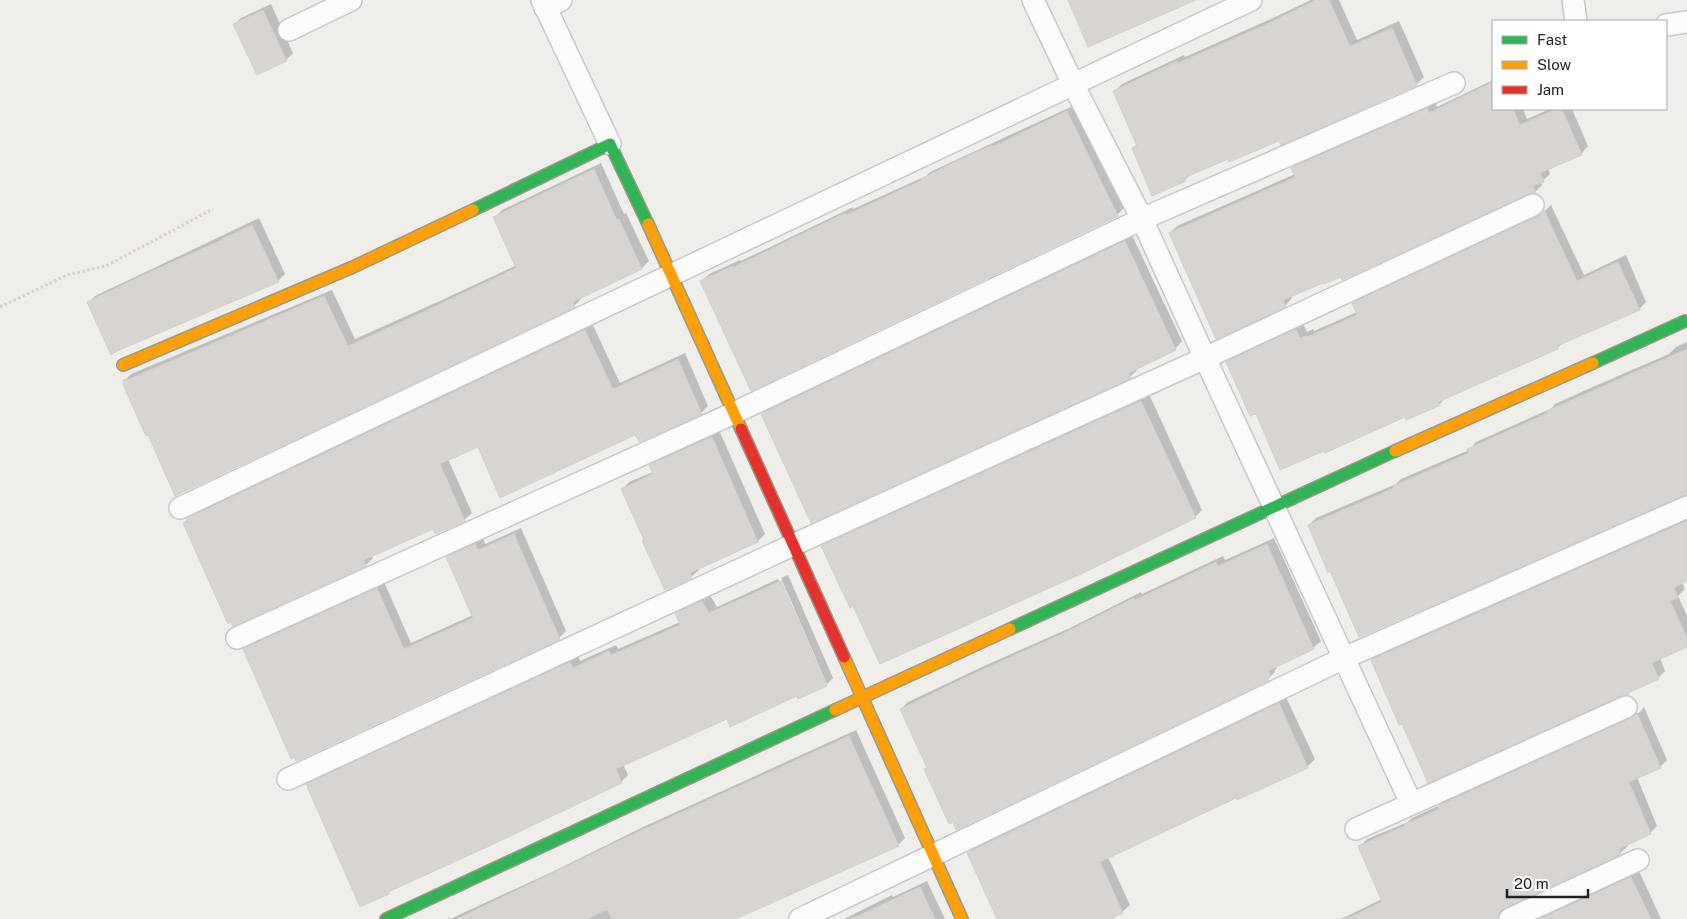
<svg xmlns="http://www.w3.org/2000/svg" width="1687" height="919" font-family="'Public Sans',sans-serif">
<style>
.shadow{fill:#0003}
.building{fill:#d7d4d2;stroke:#d3d0cc}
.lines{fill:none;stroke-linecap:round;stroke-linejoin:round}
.street-casing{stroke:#c9c8c7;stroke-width:24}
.fast-casing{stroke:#999a82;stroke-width:14}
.slow-casing{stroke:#999a82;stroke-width:14}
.jam-casing{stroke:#999a82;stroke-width:14}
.path{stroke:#dccecd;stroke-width:3;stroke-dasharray:2.5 2.5;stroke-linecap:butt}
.street{stroke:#fdfcfc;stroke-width:21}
.fast{stroke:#30b455;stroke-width:11}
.slow{stroke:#ff9f0a;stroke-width:11}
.jam{stroke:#e5322d;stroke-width:11}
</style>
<rect width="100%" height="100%" fill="#f0eeeb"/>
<g class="shadow">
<path d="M1311 0H1339L1357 40 1399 21 1424 77 1417 84 1280 139 1228 157 1192 173 1185 180 1133 148 1137 144 1115 91 1122 84 1184 55 1185 57 1273 18Z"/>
<path d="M271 4 293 53 286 60 234 25 241 18Z"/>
<path d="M1493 80V109H1523L1527 119 1550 109H1572L1588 146 1581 154 1548 168 1550 174 1541 182 1542 185 1535 192H1527L1341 276 1291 296 1292 298 1285 306 1170 233 1177 226 1295 174 1292 168 1299 161 1435 102 1437 107Z"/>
<path d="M1075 105 1124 208 1117 215 702 281 709 274 740 260 741 261 853 207V209L926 176 930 172Z"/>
<path d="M601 163 624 214 626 213 649 261 642 268 581 297V299L574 306 176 495 124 381 131 374 332 290 355 339 442 300 517 265 495 218 502 210Z"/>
<path d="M1551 205 1584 275 1626 255 1646 302 1639 309 1563 342 1558 348 1446 397 1439 405 1405 416 1256 412 1228 362 1235 355 1303 323 1307 332 1313 329 1314 331 1357 312 1353 304 1361 296 1546 210Z"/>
<path d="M259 218 285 274 278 281 88 303 95 296Z"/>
<path d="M1132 235 1182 341 1175 349 1136 368 1137 370 1130 377 763 414 770 407Z"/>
<path d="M592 323 620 383 685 353 708 406 701 413 636 434 478 445 448 459 472 513 464 520 433 527 372 556 373 558 366 565 234 624 184 523 194 512Z"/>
<path d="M1687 342V484L1309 525 1316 518 1396 484 1401 479 1469 450 1476 442 1552 408 1555 404 1588 389 1669 354 1676 347Z"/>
<path d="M1149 394 1202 510 1195 517 854 604 823 546 830 539Z"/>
<path d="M719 430 765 534 758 541 698 568 699 570 691 577 665 589 643 541 645 539 622 490 629 482 653 472 651 465 658 458Z"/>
<path d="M1687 518V580L1682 582 1685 589 1678 596 1687 616V646L1660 658 1665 671 1658 678 1632 690 1628 694 1372 660 1380 653Z"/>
<path d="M521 528 566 631 559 638 297 760 245 649 252 642 384 582 411 643 473 615 447 558 454 550 483 538 485 544Z"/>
<path d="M1274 538 1321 641 1313 648 1276 666 1277 668 1274 671 1275 672 1268 679 928 768 901 709 908 702 984 666 1070 628 1141 592 1142 594 1223 556 1225 560Z"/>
<path d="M788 575 833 678 826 685 728 718 623 764 628 775 621 782 393 888 388 893 308 784 315 777 578 656 580 661 616 645 618 649 680 622 677 614 684 606 710 595 717 607 778 579 824 684H827L781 578Z"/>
<path d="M1286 697 1315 759 1308 766 1237 799 1236 797 1108 857 1130 905 1122 912 1108 919H997L968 853 975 846Z"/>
<path d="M1644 707 1667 760 1660 767 1637 777 1657 826 1650 833 1627 844 1628 846 1620 853 1506 906 1504 910 1507 919H1341L1382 899 1360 846 1367 839 1408 822 1412 818 1440 805 1447 799 1640 712Z"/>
<path d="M856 730 905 838 898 845 734 919H450L552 872 643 827Z"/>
<path d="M1639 871 1661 919H1534Z"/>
<path d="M927 881 945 919H844L892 895 893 897Z"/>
</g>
<g class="building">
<path d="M1068 0H1196L1088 47Z"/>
<path d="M1316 0H1329L1350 46 1392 28 1417 85 1281 145 1279 141 1229 162 1228 159 1184 178 1186 181 1152 196 1132 148 1137 146 1113 91 1177 61 1178 63 1265 25Z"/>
<path d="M263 10 287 61 257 75 233 24Z"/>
<path d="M1493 82V109H1513L1520 125 1556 109H1562L1582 155 1540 173 1544 182 1533 186 1536 193 1528 194 1342 280 1341 277 1324 284 1323 283 1283 300 1286 307 1216 339 1169 233 1295 177 1291 168 1427 108 1429 113Z"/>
<path d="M1067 111 1118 216 751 391 700 281 733 266 734 267 845 213 846 215 922 180 921 179 959 160 992 145V147Z"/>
<path d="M594 169 617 220 619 219 642 269 573 302 575 307 175 496 148 435 146 436 123 385 124 384 123 380 129 379 324 296 348 346 434 307 516 268 493 217Z"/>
<path d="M1544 210 1577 281 1618 262 1640 310 1557 346 1558 349 1438 402 1439 406 1406 420 1405 417 1325 453 1324 451 1280 470 1256 414 1250 416 1226 362 1296 329 1300 338 1306 336 1307 337 1357 315 1352 303 1538 216Z"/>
<path d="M252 225 279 282 117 351 111 355 87 302 150 272 222 240V239Z"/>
<path d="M1125 241 1176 350 1129 373 1131 378 811 523 761 414Z"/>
<path d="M585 330 613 389 678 359 702 414 639 442 635 435 500 498 478 447 440 464 465 521 435 534 433 529 364 560 366 566 233 626 231 622 228 624 183 523 187 521 186 519Z"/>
<path d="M1687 349V495L1359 637 1330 571 1328 573 1308 525 1394 488 1393 486 1469 453 1467 449 1548 413 1547 411Z"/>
<path d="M1141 401 1196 518 1083 573 880 664 853 606 850 608 821 546Z"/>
<path d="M712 437 758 542 690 573 692 578 665 590 642 541 644 540 621 489 653 474 649 465Z"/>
<path d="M1687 521V581L1674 588 1678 598 1670 601 1687 638V647L1652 663 1659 679 1628 693 1629 695 1621 696 1428 783 1402 724 1399 725 1371 660Z"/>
<path d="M514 534 560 639 296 761 294 757 291 759 243 649 377 588 404 649 473 618 446 557 475 544 478 550Z"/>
<path d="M1267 544 1314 649 1268 671 1271 676 1267 678 1269 680 956 830 953 822 949 824 924 769 927 768 900 709 975 673 1062 634 1134 598 1135 600 1216 562 1218 566Z"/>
<path d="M781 581 827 686 798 699 797 696 730 727 727 719 616 769 622 783 487 847 388 892 389 894 360 907 306 784 570 662 573 668 609 651 611 655 680 625 675 613 702 601 709 613Z"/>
<path d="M1279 703 1308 768 1237 800 1236 798 1100 862 1123 913 1111 919H997L967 853Z"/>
<path d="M1637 713 1661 768 1629 782 1651 834 1619 849 1621 854 1505 908 1500 912 1498 919H1346L1382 902 1358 846 1405 826 1404 825 1439 809 1438 806 1631 718Z"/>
<path d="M849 736 899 846 736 919H612L607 910 587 919H457L627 837Z"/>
<path d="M1631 877 1651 919H1540Z"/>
<path d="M920 887 935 919H851Z"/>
</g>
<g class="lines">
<defs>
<g id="street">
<path d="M542 0 610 144"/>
<path d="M1033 0 1073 84 1142 219 1205 358 1411 803"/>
<path d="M1573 0 1576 21"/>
<path d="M545 8 561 0"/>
<path d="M1666 25 1687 22"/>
<path d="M289 30 351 0"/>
<path d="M180 508 1251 0"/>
<path d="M237 638 734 413 1142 219 1454 83"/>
<path d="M288 779 793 545 1205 358 1533 205"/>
<path d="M1356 829 1626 707"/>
<path d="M800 919 1344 658 1687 507"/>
<path d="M1510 919 1638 860"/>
</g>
<g id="fast">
<path d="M473 210 610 144 648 224"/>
<path d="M1593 363 1685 321"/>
<path d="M1010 629 1395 451"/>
<path d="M386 919 835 710"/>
</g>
<g id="slow">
<path d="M648 224 741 429"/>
<path d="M123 365 353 267 473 210"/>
<path d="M1395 451 1593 363"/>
<path d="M844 657 962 919"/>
<path d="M835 710 1010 629"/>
</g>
<path id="jam" d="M741 429 844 657"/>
</defs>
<use href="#street" class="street-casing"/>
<use href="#fast" class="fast-casing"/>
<use href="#slow" class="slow-casing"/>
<use href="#jam" class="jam-casing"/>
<path class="path" d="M0 307 67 275 106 266 213 209"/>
<use href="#street" class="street"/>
<use href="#fast" class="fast"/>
<use href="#slow" class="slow"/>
<use href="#jam" class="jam"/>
</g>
<rect x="1492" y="20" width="175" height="90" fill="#ffffff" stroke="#a7a7a7"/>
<rect x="1502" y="36" width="25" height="8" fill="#30b455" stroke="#a7a7a7"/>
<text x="1537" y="45" font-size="15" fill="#222222">Fast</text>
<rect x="1502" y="61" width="25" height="8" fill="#ff9f0a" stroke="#a7a7a7"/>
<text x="1537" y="70" font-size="15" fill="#222222">Slow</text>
<rect x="1502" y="86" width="25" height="8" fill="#e5322d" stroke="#a7a7a7"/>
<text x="1537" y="95" font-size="15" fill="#222222">Jam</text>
<path d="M1507 889v8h81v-8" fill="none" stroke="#222222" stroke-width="2.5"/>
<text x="1514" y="889" font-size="15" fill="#222222" stroke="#ffffff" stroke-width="4" paint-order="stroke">20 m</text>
</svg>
